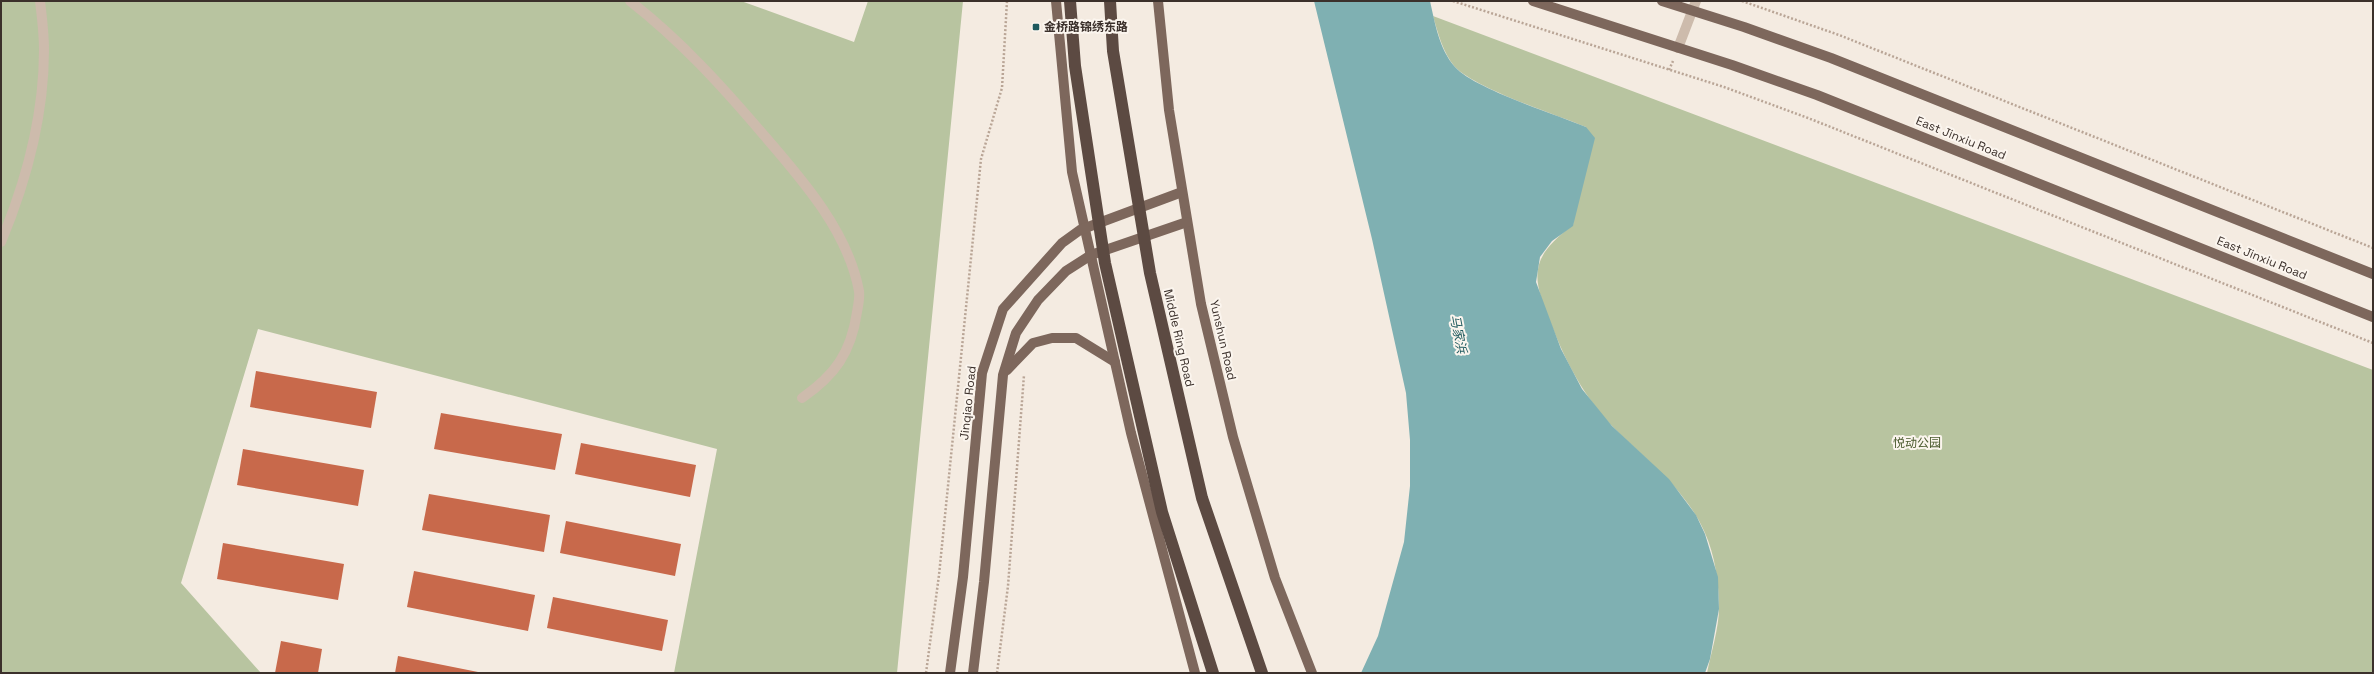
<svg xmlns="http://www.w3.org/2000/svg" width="2374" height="674" font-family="'Space Grotesk','Noto Sans SC',sans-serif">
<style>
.green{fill:#b8c4a0}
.water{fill:#7fb0b2}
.building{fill:#c8694b}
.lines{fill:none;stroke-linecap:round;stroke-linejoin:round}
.path{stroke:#b9a596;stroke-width:2.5;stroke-dasharray:2 2;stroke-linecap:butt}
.minor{stroke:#cdbbac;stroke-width:10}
.major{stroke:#7d675c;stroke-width:10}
.highway-bridge{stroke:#5c4a42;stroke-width:12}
.poi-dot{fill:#1f5a5e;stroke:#fbf5ee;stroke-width:1.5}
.labels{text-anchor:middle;stroke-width:4;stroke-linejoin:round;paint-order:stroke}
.poi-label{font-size:12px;font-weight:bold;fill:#3b302b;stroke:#fbf5ee;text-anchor:start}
.street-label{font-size:12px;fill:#3b302b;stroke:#fbf5ee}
.park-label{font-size:12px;fill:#4a5a2e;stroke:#fbf5ee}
.water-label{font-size:13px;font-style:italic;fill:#1f5a5e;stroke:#fbf5ee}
</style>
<rect width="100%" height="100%" fill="#f4ebe1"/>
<g class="green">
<path d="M1 1H741L854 42 868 1H963L897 673H674L717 449 258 329 181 583 261 673H1Z"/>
<path d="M1433 16 2373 370V673H1707C1711 653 1719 628 1719 608 1719 584 1715 555 1705 533 1686 489 1646 460 1613 427 1584 397 1566 362 1551 324 1531 276 1529 258 1573 225L1586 127C1554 114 1477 89 1455 67 1443 53 1438 33 1433 16Z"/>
</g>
<path class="water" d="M1314 1H1430C1435 23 1439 49 1455 67 1475 89 1555 114 1586 127L1595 138 1573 226 1552 241 1540 257 1536 282 1561 349 1582 389 1612 426 1669 479 1696 515 1705 534 1718 577 1719 609 1710 659 1705 673H1361L1378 636 1404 542 1410 486V440L1406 393 1372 239Z"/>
<g class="building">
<path d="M256 371 377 392 371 428 250 407Z"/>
<path d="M441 413 562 434 555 470 434 449Z"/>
<path d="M581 443 696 465 690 497 575 474Z"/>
<path d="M243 449 364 470 358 506 237 485Z"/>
<path d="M429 494 550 515 544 552 422 530Z"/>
<path d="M566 521 681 544 675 576 560 553Z"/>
<path d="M223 543 344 564 338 600 217 579Z"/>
<path d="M414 571 535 595 528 631 407 607Z"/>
<path d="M553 597 668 620 662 651 547 628Z"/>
<path d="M281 641 322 649 318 673H275Z"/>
<path d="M398 656 478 672V673H395Z"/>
</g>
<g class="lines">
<g class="path">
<path d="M1453 1 1724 87 1808 118 2373 343"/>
<path d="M1742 1 1839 35 2373 248"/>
<path d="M1669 70 1673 61"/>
<path d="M926 673 939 575 981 159 1002 88 1007 1"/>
<path d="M997 673 1008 586 1024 375"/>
</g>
<g class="minor">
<path d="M630 1C680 40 721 85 762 133 801 178 848 231 859 291 860 298 858 306 857 312 851 353 835 375 802 398"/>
<path d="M1678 48 1696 1"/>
<path d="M1 242C26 182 44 115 44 50 44 34 42 17 40 1"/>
</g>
<g class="major">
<path d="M1056 1 1072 172 1131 433 1195 673"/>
<path d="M1158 1 1169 110 1201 304 1233 437 1275 578 1312 673"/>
<path d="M1533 1 1732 65 1817 95 2373 317"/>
<path d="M1662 1 1744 27 1831 58 2373 274"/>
<path d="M1007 370 1033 343 1052 338H1076L1115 362"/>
<path d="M950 673 963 577 982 373 1003 309 1062 243 1080 230 1182 192"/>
<path d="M973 673 984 582 1003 375 1016 333 1038 300 1066 271 1091 255 1187 222"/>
</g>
<g class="highway-bridge">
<path d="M1070 1 1075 66 1105 263 1162 512 1213 673"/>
<path d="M1110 1 1113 51 1150 273 1202 498 1262 673"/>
</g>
</g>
<rect class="poi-dot" x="1032" y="23" width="8" height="8" rx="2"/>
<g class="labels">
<g class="poi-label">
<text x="1044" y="31">金桥路锦绣东路</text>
</g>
<g class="street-label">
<text transform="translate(1961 138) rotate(22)" y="4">East Jinxiu Road</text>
<text transform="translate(2262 258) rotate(22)" y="4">East Jinxiu Road</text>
<text transform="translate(1179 338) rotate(77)" y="4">Middle Ring Road</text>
<text transform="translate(1223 340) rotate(77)" y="4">Yunshun Road</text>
<text transform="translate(968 403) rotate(-84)" y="4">Jinqiao Road</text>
</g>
<g class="park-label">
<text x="1917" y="447">悦动公园</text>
</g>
<g class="water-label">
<text transform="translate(1459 334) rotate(79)" y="5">马家浜</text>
</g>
</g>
<rect width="2374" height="674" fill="none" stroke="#3b302b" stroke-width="4"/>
</svg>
